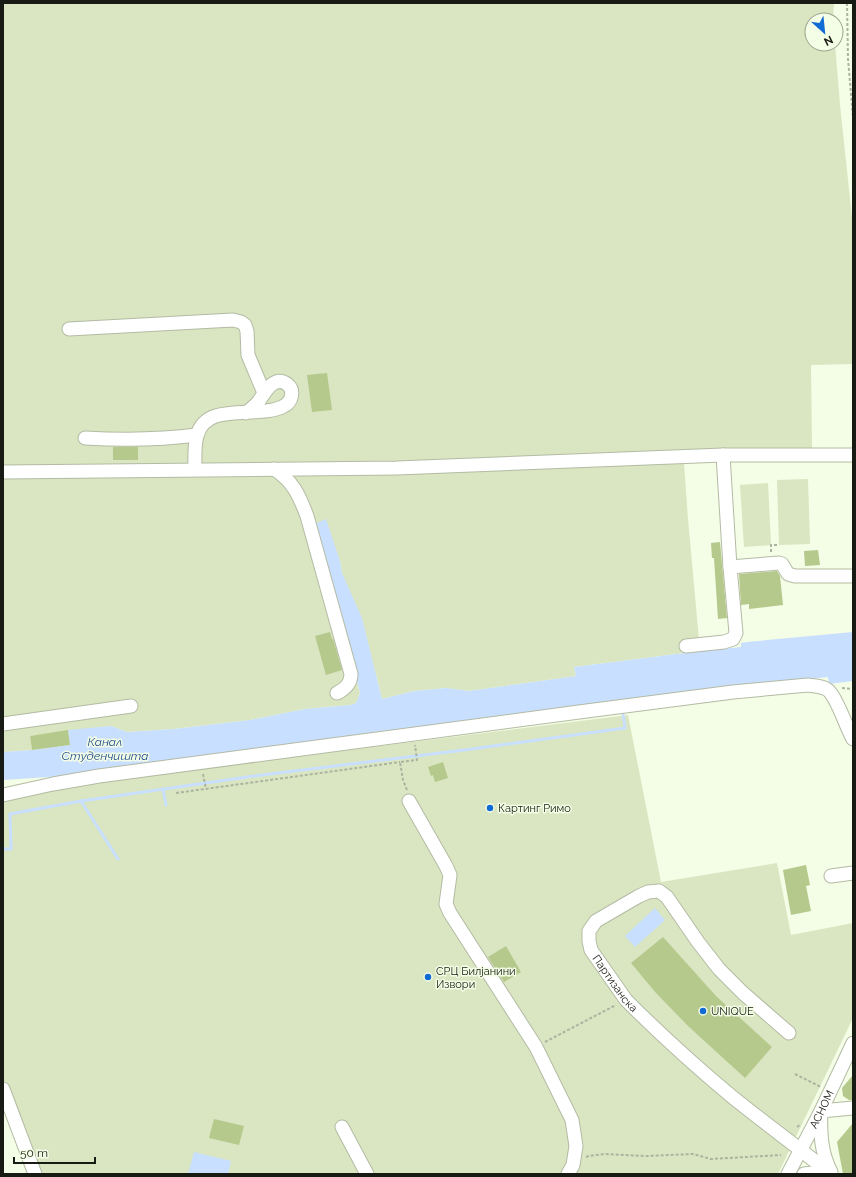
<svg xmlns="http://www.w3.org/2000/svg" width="856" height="1177" font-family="Raleway,sans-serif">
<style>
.green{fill:#d9e6c1}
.water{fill:#c8dfff}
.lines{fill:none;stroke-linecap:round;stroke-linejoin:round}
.stream{stroke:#c8dfff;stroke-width:3}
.building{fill:#b5c98c}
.minor-casing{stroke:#b3bba4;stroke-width:15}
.path{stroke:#acb3a0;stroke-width:2;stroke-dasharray:3 2;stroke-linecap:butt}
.minor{stroke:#fff;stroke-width:13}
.poi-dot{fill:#126bd4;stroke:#f4fde5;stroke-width:1.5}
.labels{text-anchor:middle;stroke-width:3;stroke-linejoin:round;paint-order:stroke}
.poi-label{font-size:11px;fill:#181b13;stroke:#f4fde5;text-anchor:start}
.street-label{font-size:11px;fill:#181b13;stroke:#f4fde5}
.water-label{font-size:12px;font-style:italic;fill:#1f4e8c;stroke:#f4fde5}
</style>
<rect width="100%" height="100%" fill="#f4fde5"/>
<g class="green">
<path d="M3 3H834L833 20H812V44H835L840 105 853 227V364L811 365 812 448 580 455 402 463 3 467Z"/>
<path d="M684 463 688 519 700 651 574 667 576 676 469 691 446 688 414 691 382 699 377 678 342 573 340 561 338 616 360 693 356 703 350 705 305 709 250 720 174 729 127 732 111 726 30 736 32 750 3 752V478L290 473Z"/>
<path d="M808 479 810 544 779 545 777 480Z"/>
<path d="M768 483 771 545 744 547 740 485Z"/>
<path d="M628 715 661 882 777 863 791 935 853 923V1018L778 1174H29L3 1105V793Z"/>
</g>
<g class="water">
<path d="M326 519 340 561 342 573 362 618 382 699 414 691 446 688 469 691 576 676 574 667 700 651 741 647V643L747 642 853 632V681L829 684 828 677 734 687 105 771 49 777 3 780V752L32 750 70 745 68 730 111 726 127 732 174 729 250 720 305 709 350 705 356 703 360 693 358 685 312 525Z"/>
<path d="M655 908 665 920 635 947 625 936Z"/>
<path d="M194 1152 231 1161 228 1174H188Z"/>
</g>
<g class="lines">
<g class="stream">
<path d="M163 789 166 805"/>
<path d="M81 801 118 859"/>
<path d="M3 849H11L10 814 81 801 254 776 464 750 625 728 623 714"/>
</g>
</g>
<g class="building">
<path d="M327 373 332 410 312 412 307 375Z"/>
<rect x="113" y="447" width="25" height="13"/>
<path d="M720 542 727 618 718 619 714 558H712L711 543Z"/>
<path d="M818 550 820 565 805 566 804 551Z"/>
<path d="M777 571 780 576 783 605 749 609V604L741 605 739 574Z"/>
<path d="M330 632 332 639H333L342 670 326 675 315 636Z"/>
<path d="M68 730 70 745 32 750 30 736Z"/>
<path d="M443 762 448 778 435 782 433 775 431 776 428 767Z"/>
<path d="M806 865 810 885 806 886 811 911 791 915 783 870Z"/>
<path d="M663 937 716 996 772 1047 745 1078 688 1026 656 993 631 963Z"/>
<path d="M506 946 521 972 504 982 488 957Z"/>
<path d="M853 1075V1100H849L843 1096 842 1088Z"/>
<path d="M214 1119 244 1126 239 1145 209 1138Z"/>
<path d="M853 1123V1174H843L837 1142Z"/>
</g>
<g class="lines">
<defs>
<g id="minor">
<path d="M69 329 233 320 241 322 245 325 247 331 248 355 264 393"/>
<path d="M85 438C122 440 159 440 197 435"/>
<path d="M195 469C195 459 194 446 197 436 206 400 258 420 284 406 292 402 295 390 287 384 274 375 265 392 259 401 255 406 251 409 246 413"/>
<path d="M274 469C293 481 299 495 307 516L351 674C351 684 345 689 337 693"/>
<path d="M3 472 397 468 723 455H853"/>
<path d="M730 567 779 563 782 564 788 574 795 576H853"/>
<path d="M686 646 724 642 733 639 736 633 730 567 723 455"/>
<path d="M3 724 131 706"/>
<path d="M3 795 53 784 99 776 579 712 733 692 808 685C815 686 824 686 829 691 838 700 846 727 853 739"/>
<path d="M409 801 446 866 450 875 446 904 450 913 536 1047 572 1120 576 1146 573 1165 568 1174"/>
<path d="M831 876 853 873"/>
<path id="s1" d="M789 1033 743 993 719 969 698 942 667 897 659 891 648 892 639 896 596 921 589 931V941L591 950 626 1000C659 1033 694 1065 730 1095 763 1122 798 1147 831 1174"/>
<path d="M3 1089 35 1174"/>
<path d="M342 1127 367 1174"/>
<path d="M831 1172C821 1153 820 1133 821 1111L853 1108"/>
<path id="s2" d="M788 1174 821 1111 853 1043"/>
<path d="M804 1174 813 1173 825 1174"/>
</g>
</defs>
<use href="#minor" class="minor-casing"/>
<g class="path">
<path d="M847 3 848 59 853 117"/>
<path d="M771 552V545H779"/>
<path d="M842 688 853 689"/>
<path d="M203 774 206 789"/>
<path d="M407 790 403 780 400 762 417 760 415 745"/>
<path d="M176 793 400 762"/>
<path d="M545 1042 616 1005"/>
<path d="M795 1074 821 1087"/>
<path d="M797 1127 801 1124"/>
<path d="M586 1157 589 1156 604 1154 646 1156 693 1154 711 1159 781 1155"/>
</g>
<use href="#minor" class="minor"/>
</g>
<g class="poi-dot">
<circle cx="490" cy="808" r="4"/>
<circle cx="428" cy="977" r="4"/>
<circle cx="703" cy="1011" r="4"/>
</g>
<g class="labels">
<g class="poi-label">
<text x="498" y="812">Картинг Римо</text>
<text x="436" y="975">СРЦ Билјанини<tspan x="436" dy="13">Извори</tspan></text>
<text x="711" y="1015">UNIQUE</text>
</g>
<g class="street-label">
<text dy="4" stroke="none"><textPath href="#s1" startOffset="337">Партизанска</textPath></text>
<text dy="4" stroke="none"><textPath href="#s2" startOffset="73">АСНОМ</textPath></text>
</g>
<g class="water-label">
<text x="105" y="746">Канал<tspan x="105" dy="14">Студенчишта</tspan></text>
</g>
</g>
<rect width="856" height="1177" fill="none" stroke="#181b13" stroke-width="8"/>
<g transform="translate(824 32) rotate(153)"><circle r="19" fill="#f4fde5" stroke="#9ca391"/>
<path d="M0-3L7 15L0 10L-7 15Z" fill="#126bd4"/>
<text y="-6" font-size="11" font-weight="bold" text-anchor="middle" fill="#181b13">N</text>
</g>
<path d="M14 1157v6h81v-6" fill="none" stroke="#181b13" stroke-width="2"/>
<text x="20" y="1157" font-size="12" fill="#181b13" stroke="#f4fde5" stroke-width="3" paint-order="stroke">50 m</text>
</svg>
